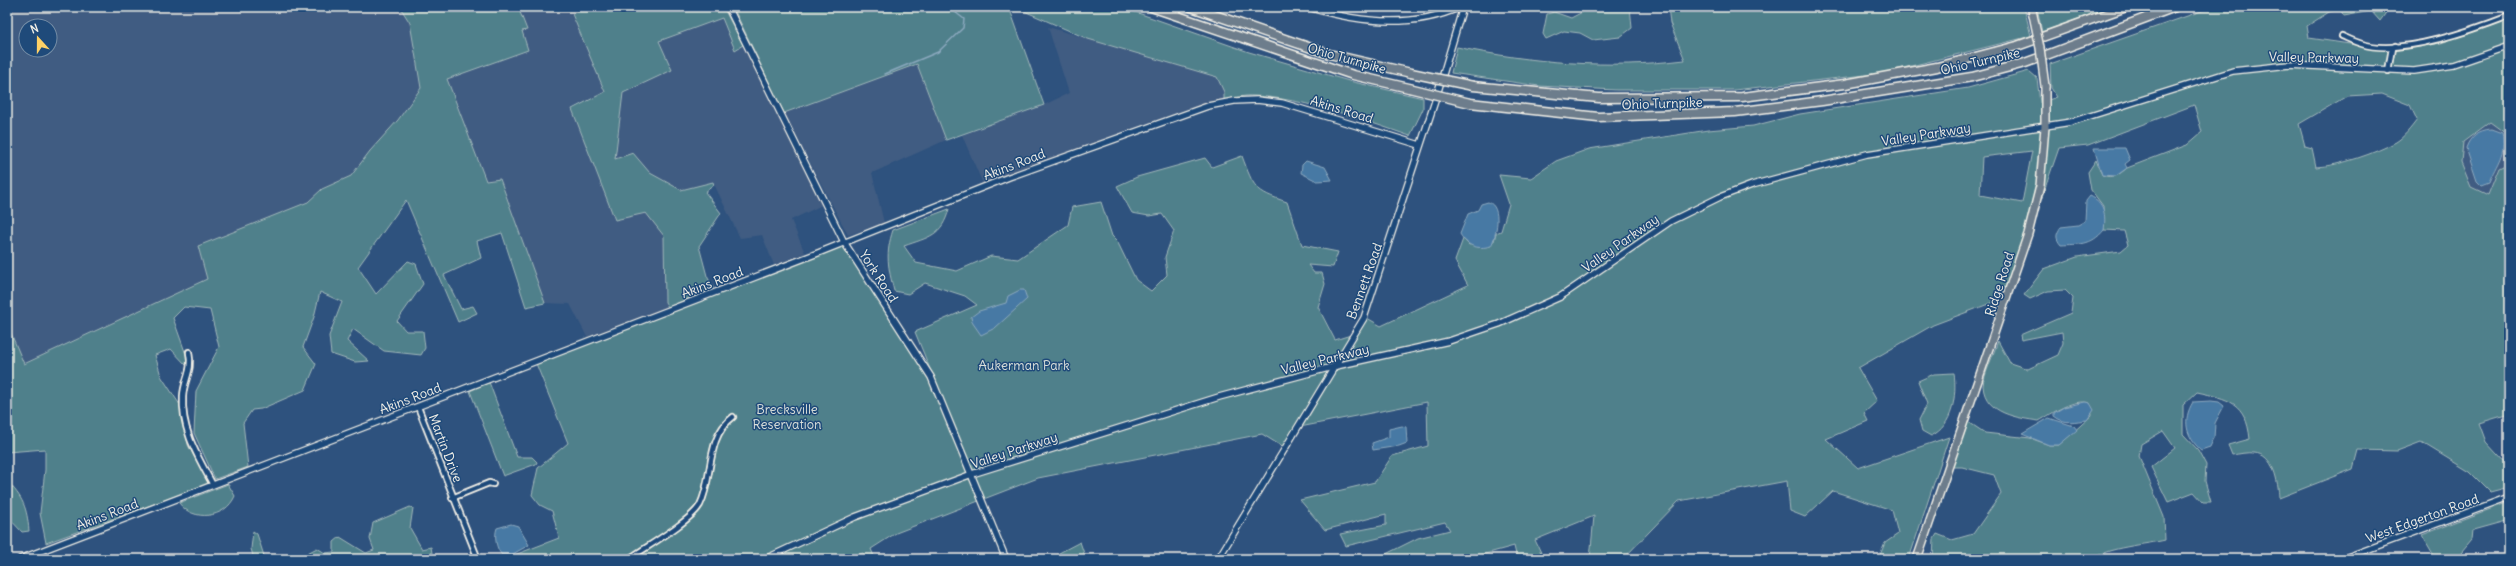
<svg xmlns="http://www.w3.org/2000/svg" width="2516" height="566" font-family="Delius,sans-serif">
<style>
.built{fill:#405c82;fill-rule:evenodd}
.green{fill:#4f808b;stroke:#a2b8ba;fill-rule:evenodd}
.water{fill:#4779a4;stroke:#8ca9bf}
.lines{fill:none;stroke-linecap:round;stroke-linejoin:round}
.stream{stroke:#8ca9bf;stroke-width:1.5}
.minor-casing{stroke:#f4f1e8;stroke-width:8}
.tertiary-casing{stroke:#f4f1e8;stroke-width:8}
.primary-casing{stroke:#f4f1e8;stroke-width:10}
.motorway-casing{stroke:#f4f1e8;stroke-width:11}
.minor{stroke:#1f4a7a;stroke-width:4.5}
.tertiary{stroke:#1f4a7a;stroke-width:5.5}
.primary{stroke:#6d7d8c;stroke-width:7}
.motorway{stroke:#6d7d8c;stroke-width:8}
.primary-bridge-casing{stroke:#f4f1e8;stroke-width:10;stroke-linecap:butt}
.motorway-bridge-casing{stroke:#f4f1e8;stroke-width:11;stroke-linecap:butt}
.primary-bridge{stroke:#6d7d8c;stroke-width:7}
.motorway-bridge{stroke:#6d7d8c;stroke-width:8}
.labels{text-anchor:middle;stroke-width:3;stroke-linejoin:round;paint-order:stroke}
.street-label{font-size:13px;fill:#f4f1e8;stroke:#1f4a7a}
.park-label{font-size:13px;fill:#dbe0da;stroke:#1f4a7a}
</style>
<rect width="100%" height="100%" fill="#2e527e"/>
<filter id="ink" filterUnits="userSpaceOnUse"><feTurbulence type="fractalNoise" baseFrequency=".025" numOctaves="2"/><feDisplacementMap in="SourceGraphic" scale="8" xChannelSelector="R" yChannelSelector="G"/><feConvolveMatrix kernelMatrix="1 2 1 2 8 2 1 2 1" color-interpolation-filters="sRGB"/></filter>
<g filter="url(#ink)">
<g class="built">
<path d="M7 7H400L410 23 421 88 398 120 370 151 351 176 322 189 308 202 198 246 207 279 24 364 7 324ZM26 26H50V50H26Z"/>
<path d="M518 7H588L572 14 605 92 572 108 664 236 665 302 668 307 587 337 570 304 545 303 500 179 486 181 447 79 528 50 522 31 526 29Z"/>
<path d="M722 18 735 50 743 45 822 205 791 220 805 253 774 265 762 235 740 238 713 182 681 190 650 173 633 153 615 159 623 93 672 70 659 41Z"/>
<path d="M1048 27 1217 77 1224 92V100L1190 108 1136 127 983 184 962 135 1044 105 1069 93Z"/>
<path d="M918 64 946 140 872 173 884 223 848 235 784 113Z"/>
<path d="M2491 122 2509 136V163L2499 168 2488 195 2471 187 2461 162 2462 142Z"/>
</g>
<g class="green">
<path d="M400 7H518L527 30 522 31 528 50 447 79 486 181 500 179 545 303 526 307 502 233 477 241 481 258 444 275 461 309 473 306 477 313 458 322 406 200 358 267 376 294 408 261 416 264 423 284 397 321 406 331H423L425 348 421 355 384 351 353 329 347 341 369 361 355 362 331 354 329 336 342 302 320 292 314 317 303 347 316 364 305 390 261 409 252 410 243 423 248 467 215 479 194 433 196 391 219 347 210 310 184 307 173 318 189 363 186 365 171 349 155 355 161 376 182 408 188 445 209 484 46 543 40 513 45 470V449L7 452V324L24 364 207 279 198 246 308 202 322 189 351 176 370 151 398 120 421 88 410 23Z"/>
<path d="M588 7H723L743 45 735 50 722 18 659 41 672 70 623 93 615 159 633 153 650 173 681 190 713 182 714 185 705 192 721 213 699 246 707 276 713 288 668 307 665 302 664 236 646 213 615 220 572 109 605 92 572 14Z"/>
<path d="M733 7H1009L1044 105 946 140 917 64 784 113Z"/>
<path d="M1015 7H1121L1249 52 1349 81 1423 98V109L1410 136C1364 120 1303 98 1254 96 1245 95 1234 98 1224 100V92L1217 77 1088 39Z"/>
<path d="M1592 7H1630L1632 28 1620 37 1593 40 1580 33 1564 31 1546 39 1543 34 1547 14 1554 12 1571 18Z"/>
<path d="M1668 7H2024L2031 36 1883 73 1734 90H1616L1539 86 1451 73 1457 47C1531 63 1610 69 1685 60L1670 23Z"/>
<path d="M2037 7H2112L2042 32Z"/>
<path d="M2213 7H2390L2380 21 2371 11 2344 16 2340 9 2329 12 2307 26 2309 38 2370 47 2406 49 2441 43 2509 19V136L2490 122 2463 142 2461 162 2471 187 2488 195 2499 168 2509 163V414L2479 423 2486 442 2509 467V487L2490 492 2470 472 2421 442 2397 451 2358 450 2353 469 2279 498C2278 482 2274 454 2254 453 2247 452 2239 454 2232 455L2228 445 2250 439C2246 402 2229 399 2197 392L2183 405V434L2198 450 2206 465 2205 481 2211 502H2203L2194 492 2168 502 2151 467 2175 448 2163 431 2141 444 2139 456 2164 517 2165 540C2150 544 2102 548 2094 559H1933L1934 539 1937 534 1952 540 1973 534 2001 494 1994 475 1962 467H1951L1967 421 1985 433 2030 438 2049 445H2059L2092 415 2090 403C2073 398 2053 413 2039 421 2018 418 1985 414 1983 386 1983 377 1995 351 1998 341L2010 363 2028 369 2058 355 2063 343 2062 332 2021 340 2020 335 2071 313 2073 298 2065 290 2048 291 2030 299 2024 295 2044 269 2077 257 2121 251 2128 245 2124 231 2104 230 2103 206 2091 190 2088 172 2096 160 2102 175C2113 179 2119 175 2127 168L2187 145 2202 132 2194 105 2088 145 2059 148 2007 297 1933 325 1858 368 1877 401 1864 413 1868 421 1826 439 1858 468 1949 437 1909 559H1887L1880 555 1885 543 1898 534 1892 510 1833 491 1805 517 1790 511 1787 481 1679 501 1623 559H1590L1594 516 1535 540 1544 559H1517L1514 546 1467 559H1376L1418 538 1450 530 1445 522 1346 546 1340 534 1386 525V514L1325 530 1300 500 1375 482 1392 456 1428 446 1427 402 1300 427 1286 449 1262 434 1038 478 896 533 871 549 875 559H866L863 553 849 559H504L559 538 552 511 540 505 532 495 538 468 568 443 535 361 843 242 932 374 915 332 977 305 965 296 925 283 908 294 894 291C888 267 885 254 893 230L949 209C942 236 929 237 904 246L916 263 957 271 991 256 1018 259 1068 225 1072 207 1101 202 1112 236 1117 241 1136 280 1151 291 1167 275 1165 257 1174 231 1162 214 1149 216 1132 213 1117 186 1137 177 1205 158 1212 167 1242 156C1254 188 1254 191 1287 202L1302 245 1338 252 1333 267 1308 265 1314 273H1322L1325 284 1318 307 1335 340 1357 333 1367 318 1381 326 1468 285 1455 261 1463 239 1469 245 1494 241 1496 233 1501 231 1509 204 1499 175 1531 178 1556 161 1589 149 1708 130 1753 126 1800 114 1968 88 2029 71 2037 78 2040 103 2057 97 2051 88 2050 64ZM2382 94 2410 105 2417 120C2411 128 2404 137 2396 142 2376 153 2339 166 2316 167L2312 148 2305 146 2299 124 2347 96ZM2032 151 2022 203 1980 195 1982 157Z"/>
<path d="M1954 373C1957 395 1953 426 1931 436L1922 431 1919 420 1927 404 1918 381 1934 374Z"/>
<path d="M489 382 517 457H532L537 462 536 464 503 476 470 391Z"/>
<path d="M7 481C23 498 27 507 29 531L22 532 7 516Z"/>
<path d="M228 484 235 496C225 519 193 522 179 503Z"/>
<path d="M2509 502V520L2473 530 2472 540 2456 559H2436L2422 535Z"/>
<path d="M410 507 413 508 410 528 422 549 431 547 433 559H296L317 548 325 553 334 552V542L340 537 366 553 374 550 370 539 373 523Z"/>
<path d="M253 531 257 534 265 559H254L251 549Z"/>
<path d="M1080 542 1086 559 1057 557 1059 553Z"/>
</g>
<g class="water">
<path d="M2491 129 2502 133C2507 153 2496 164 2489 182L2481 185 2477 181 2466 148C2470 136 2479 130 2491 129Z"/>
<path d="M2094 148H2125L2130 160 2125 164 2127 168 2116 176 2102 175Z"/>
<path d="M1306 161 1325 167 1332 180 1317 181 1301 173 1302 165Z"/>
<path d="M2090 196C2105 203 2106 215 2104 230 2091 246 2079 244 2061 245 2055 238 2056 234 2061 227L2078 225 2085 221 2086 201Z"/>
<path d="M1488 202C1503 207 1496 236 1491 246 1477 250 1467 246 1460 234L1468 214 1478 210 1481 204Z"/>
<path d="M1020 290H1024L1027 299 995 328 981 335 972 322 971 317 979 311 1006 303 1008 296Z"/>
<path d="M2211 401 2219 402 2224 406 2215 423 2214 438 2210 447 2201 450C2186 437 2182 420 2193 402Z"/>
<path d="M2085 402 2090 403 2094 410 2087 420C2075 421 2065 425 2054 416V413L2064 407Z"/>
<path d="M2049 418 2074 426 2077 430 2059 445H2049L2022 434Z"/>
<path d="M1402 426 1406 427 1407 443 1399 446 1373 450 1372 443 1389 437V429Z"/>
<path d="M511 524 518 526 529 545 511 555H502C496 549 494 536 497 528Z"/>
</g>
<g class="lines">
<path class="stream" d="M885 74 938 52 963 28 964 19 955 12 956 7"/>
<defs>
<g id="minor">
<path d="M2342 36C2349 39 2355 42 2362 44 2400 56 2473 30 2509 16"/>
<path d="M2388 71 2392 48 2395 46"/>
<path d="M189 352C193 371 184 379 183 396 181 430 198 457 213 485"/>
<path d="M418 407 478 559"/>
<path d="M452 498 489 483 493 484"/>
<path d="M629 559C646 547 691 521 700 505 714 477 705 438 733 417"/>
</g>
<g id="tertiary">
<path d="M728 7 844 242 931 377 1006 559"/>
<path d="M1308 7C1356 22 1412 29 1460 7"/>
<path d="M20 559 818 253 1009 177 1208 106 1234 101 1257 100 1282 103 1420 145"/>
<path d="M765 559 855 517 972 474 1219 397 1336 366 1449 341 1499 324 1560 297 1671 221 1720 197 1752 185 1867 154 2071 122 2233 71 2289 65 2414 71 2454 65 2509 46"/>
<path d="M1218 559 1364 318 1436 98 1463 7"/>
<path d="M2342 559 2509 497"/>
</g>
<path id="primary" d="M1917 559 2028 234 2040 186 2045 127V86"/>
<g id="motorway">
<path d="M1151 7 1353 75 1409 88"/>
<path d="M1191 7 1329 54 1411 73"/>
<path d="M1473 86 1599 98 1742 97 1845 84 1937 67 2017 46 2126 7"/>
<path d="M1470 103 1598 117 1735 112 1822 101 1972 77 2025 63 2175 7"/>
</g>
</defs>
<use href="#minor" class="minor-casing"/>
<use href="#tertiary" class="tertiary-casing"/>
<use href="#primary" class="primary-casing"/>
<use href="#motorway" class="motorway-casing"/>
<use href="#minor" class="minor"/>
<use href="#tertiary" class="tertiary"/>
<use href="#primary" class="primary"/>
<use href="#motorway" class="motorway"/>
<defs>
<path id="primary-bridge" d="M2032 10 2040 48 2045 86"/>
<g id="motorway-bridge">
<path d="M1411 73 1473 86"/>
<path d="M1409 88 1470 103"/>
</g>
</defs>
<use href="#primary-bridge" class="primary-bridge-casing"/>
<use href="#motorway-bridge" class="motorway-bridge-casing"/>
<use href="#primary-bridge" class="primary-bridge"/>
<use href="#motorway-bridge" class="motorway-bridge"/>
</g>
</g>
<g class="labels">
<g class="street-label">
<text transform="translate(2314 57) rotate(1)" y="5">Valley Parkway</text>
<text transform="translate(1347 58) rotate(16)" y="5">Ohio Turnpike</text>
<text transform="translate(1980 61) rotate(-13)" y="5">Ohio Turnpike</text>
<text transform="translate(1662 103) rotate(-2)" y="5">Ohio Turnpike</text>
<text transform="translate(1342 109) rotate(17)" y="5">Akins Road</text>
<text transform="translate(1926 134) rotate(-9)" y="5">Valley Parkway</text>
<text transform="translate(1014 164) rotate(-21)" y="5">Akins Road</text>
<text transform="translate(1620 243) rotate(-35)" y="5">Valley Parkway</text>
<text transform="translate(879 276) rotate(57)" y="5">York Road</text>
<text transform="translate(1364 281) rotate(-70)" y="5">Bennett Road</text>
<text transform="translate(712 282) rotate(-21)" y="5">Akins Road</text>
<text transform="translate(1999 284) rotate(-72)" y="5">Ridge Road</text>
<text transform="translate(1325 359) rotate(-14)" y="5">Valley Parkway</text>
<text transform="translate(410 398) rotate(-21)" y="5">Akins Road</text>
<text transform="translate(446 448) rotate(69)" y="5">Martin Drive</text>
<text transform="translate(1014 450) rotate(-18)" y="5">Valley Parkway</text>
<text transform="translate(107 514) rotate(-21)" y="5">Akins Road</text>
<text transform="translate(2422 518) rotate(-20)" y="5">West Edgerton Road</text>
</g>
<g class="park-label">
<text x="1024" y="370">Aukerman Park</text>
<text x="787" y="414">Brecksville<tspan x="787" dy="15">Reservation</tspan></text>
</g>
</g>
<rect width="2516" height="566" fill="none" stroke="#1f4a7a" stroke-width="24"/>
<rect x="12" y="12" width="2492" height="542" fill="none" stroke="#f4f1e8" stroke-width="1.5" filter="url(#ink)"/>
<g transform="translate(38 38) rotate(339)"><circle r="19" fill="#1f4a7a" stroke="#748da6"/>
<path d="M0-3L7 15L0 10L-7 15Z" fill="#ffd166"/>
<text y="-6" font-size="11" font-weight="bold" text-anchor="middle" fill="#f4f1e8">N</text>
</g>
</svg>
